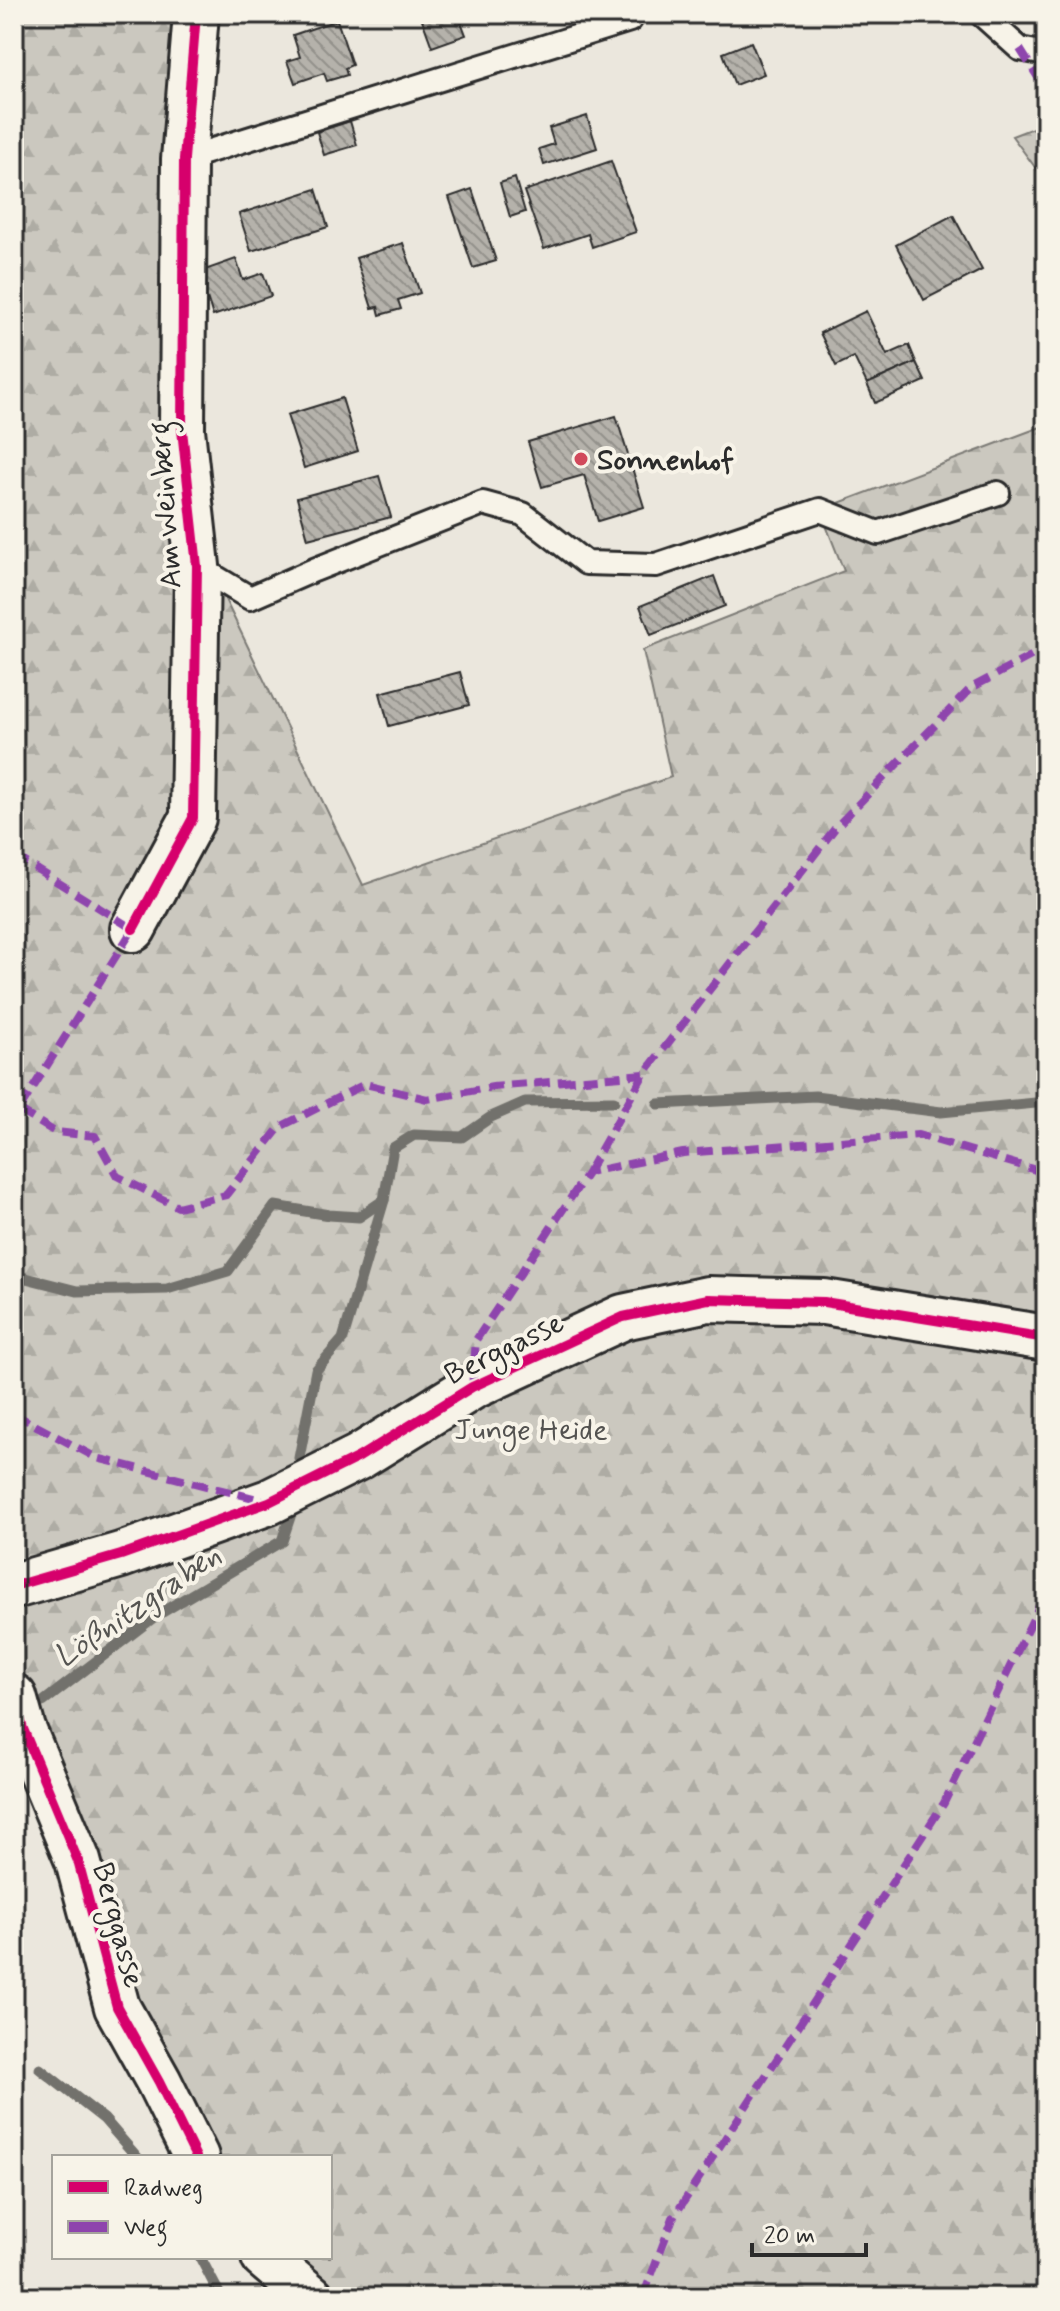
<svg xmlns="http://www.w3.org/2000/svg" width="1060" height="2311" font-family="Mynerve,sans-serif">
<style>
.forest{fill:url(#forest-firs);stroke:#7b7a75;stroke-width:2}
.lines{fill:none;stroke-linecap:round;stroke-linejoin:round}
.stream{stroke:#72716c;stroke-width:11}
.building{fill:url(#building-back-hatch);stroke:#2b2b2b;stroke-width:2}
.service-casing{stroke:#2b2b2b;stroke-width:28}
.minor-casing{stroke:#2b2b2b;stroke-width:50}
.service{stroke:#f7f3e8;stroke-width:22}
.minor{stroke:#f7f3e8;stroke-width:44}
.quiet{stroke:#8e44ad;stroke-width:8;stroke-dasharray:16 8;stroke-linecap:butt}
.cycleway-casing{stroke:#f7f3e8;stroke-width:15}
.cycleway{stroke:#d6006c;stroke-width:10}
.poi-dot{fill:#d1495b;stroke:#f7f3e8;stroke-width:3}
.labels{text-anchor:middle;stroke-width:8;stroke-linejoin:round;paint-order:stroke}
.poi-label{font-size:30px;font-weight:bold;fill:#2b2b2b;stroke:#f7f3e8;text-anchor:start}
.street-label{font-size:30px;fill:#2b2b2b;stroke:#f7f3e8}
.park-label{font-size:30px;fill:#535250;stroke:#f7f3e8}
.water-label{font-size:32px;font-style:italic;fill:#555451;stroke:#f7f3e8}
</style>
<defs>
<pattern id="forest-firs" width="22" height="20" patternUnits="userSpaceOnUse" patternTransform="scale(2)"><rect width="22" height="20" fill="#cbc8bf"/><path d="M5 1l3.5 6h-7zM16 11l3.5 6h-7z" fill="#aeaca4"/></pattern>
<pattern id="building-back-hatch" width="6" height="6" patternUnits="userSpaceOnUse" patternTransform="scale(2)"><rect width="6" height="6" fill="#b5b2ab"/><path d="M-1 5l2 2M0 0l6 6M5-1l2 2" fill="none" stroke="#93918b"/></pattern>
</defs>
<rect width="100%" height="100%" fill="#ebe7dd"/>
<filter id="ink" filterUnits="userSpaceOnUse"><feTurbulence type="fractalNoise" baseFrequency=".0125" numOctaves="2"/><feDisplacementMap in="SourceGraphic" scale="16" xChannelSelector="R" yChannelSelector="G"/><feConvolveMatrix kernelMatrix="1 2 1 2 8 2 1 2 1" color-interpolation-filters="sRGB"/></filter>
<g filter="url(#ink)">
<g class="forest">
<path d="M14 14H178L207 562 363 885 671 777 643 650 844 571 820 510 1046 425V2297H299L251 2257H330V2157H187L14 1730Z"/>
<path d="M1046 123V182L1012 136Z"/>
</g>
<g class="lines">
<g class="stream">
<path d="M658 1104 815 1096 941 1112 1046 1102"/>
<path d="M14 1275 77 1291 167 1289 228 1271 275 1206 329 1215 359 1217 384 1200 393 1148 414 1135 462 1137 491 1117 525 1102 614 1101"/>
<path d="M299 1458 316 1370 343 1339 384 1200"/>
<path d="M43 1702 154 1617 282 1541 290 1517"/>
<path d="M40 2069 104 2119 137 2157"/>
<path d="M200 2257 221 2297"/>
</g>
</g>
<g class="building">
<path d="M420 14H458L466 35 432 47Z"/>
<path d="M557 14H583L559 22Z"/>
<path d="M337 20 352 65 345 68 347 75 327 81 324 73 295 83 287 61 300 57 293 35Z"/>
<path d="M751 42 764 74 735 85 723 53Z"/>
<path d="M587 116 597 148 544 165 539 149 554 144 549 128Z"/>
<path d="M350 121 357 145 324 155 317 132Z"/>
<path d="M611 161 636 232 592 247 588 234 544 249 524 191Z"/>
<path d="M515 178 525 212 510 217 500 183Z"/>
<path d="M316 189 328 227 251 251 239 214Z"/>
<path d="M472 189 496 261 473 268 449 197Z"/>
<path d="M953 215 982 270 924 300 896 245Z"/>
<path d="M403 243 420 293 398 300 401 309 380 315 378 307 372 308 356 258Z"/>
<path d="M236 259 243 280 263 273 271 296 213 316 199 272Z"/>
<path d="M866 311 887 355 909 345 916 362 867 384 854 357 836 366 820 333Z"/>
<path d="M916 362 925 381 875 403 867 384Z"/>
<path d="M342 398 358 451 304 468 287 415Z"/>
<path d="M616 416 644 507 598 521 584 475 542 487 528 442Z"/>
<path d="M379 476 391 517 308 539 297 498Z"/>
<path d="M714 576 725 606 651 635 640 606Z"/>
<path d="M460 672 469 705 389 726 380 693Z"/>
</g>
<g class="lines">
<defs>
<g id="service">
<path d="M981 14 1020 49 1046 54"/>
<path d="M184 159 630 20"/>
<path d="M197 566 250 598 314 570 483 503 523 514 586 563 656 565 820 510 878 533 998 493"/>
</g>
<g id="minor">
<path d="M133 929 193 818 197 566 182 430 184 159 196 14"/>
<path d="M14 1586 121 1555 269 1502 359 1457 472 1387 623 1317 708 1299 824 1302 1046 1338"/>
<path d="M14 1697 23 1729 78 1861 117 2007 159 2082 196 2157"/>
<path d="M264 2257 311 2297"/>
</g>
</defs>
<use href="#service" class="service-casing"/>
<use href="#minor" class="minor-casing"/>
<use href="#service" class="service"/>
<use href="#minor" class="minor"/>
<g class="quiet">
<path d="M1020 49 1046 90"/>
<path d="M14 855 133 929 19 1110 14 1114"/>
<path d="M19 1110 55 1132 95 1136 117 1176 178 1207 226 1195 280 1127 365 1084 427 1099 493 1087 644 1074"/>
<path d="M588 1172 644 1074 836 827 971 688 1046 648"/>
<path d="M472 1387 476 1340 588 1172 683 1153 918 1135 1046 1173"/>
<path d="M14 1414 97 1458 265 1501"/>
<path d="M643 2297 673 2218 944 1803 1046 1592"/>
</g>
<defs>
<g id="cycleway">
<path d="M133 929 193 818 197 566 182 430 184 159 196 14"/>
<path d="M14 1586 121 1555 269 1502 359 1457 472 1387 623 1317 708 1299 824 1302 1046 1338"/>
<path d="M14 1697 23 1729 78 1861 117 2007 159 2082 196 2157"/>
</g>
</defs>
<use href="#cycleway" class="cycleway-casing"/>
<use href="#cycleway" class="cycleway"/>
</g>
</g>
<circle class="poi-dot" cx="581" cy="459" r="8"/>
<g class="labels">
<g class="poi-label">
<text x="597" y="469">Sonnenhof</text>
</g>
<g class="street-label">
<text transform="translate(165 505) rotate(-94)" y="10">Am Weinberg</text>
<text transform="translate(504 1348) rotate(-26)" y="10">Berggasse</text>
<text transform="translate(119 1925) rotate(75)" y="10">Berggasse</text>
</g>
<g class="park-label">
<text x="531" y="1439">Junge Heide</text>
</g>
<g class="water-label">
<text transform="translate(137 1605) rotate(-34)" y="11">Lößnitzgraben</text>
</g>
</g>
<rect width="1060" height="2311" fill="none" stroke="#f7f3e8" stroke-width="48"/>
<rect x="24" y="24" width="1012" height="2263" fill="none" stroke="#2b2b2b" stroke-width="3" filter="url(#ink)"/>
<rect x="52" y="2155" width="280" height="104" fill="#f7f3e8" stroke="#a5a39c" stroke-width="2"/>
<rect x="68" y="2181" width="40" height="12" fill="#d6006c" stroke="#a5a39c" stroke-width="2"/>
<text x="124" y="2195" font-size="24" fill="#2b2b2b">Radweg</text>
<rect x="68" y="2221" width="40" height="12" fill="#8e44ad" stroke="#a5a39c" stroke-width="2"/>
<text x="124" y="2235" font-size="24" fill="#2b2b2b">Weg</text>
<path d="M752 2243v12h114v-12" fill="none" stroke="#2b2b2b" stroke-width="4"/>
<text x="764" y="2243" font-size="24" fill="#2b2b2b" stroke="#f7f3e8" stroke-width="6" paint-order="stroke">20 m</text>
</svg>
